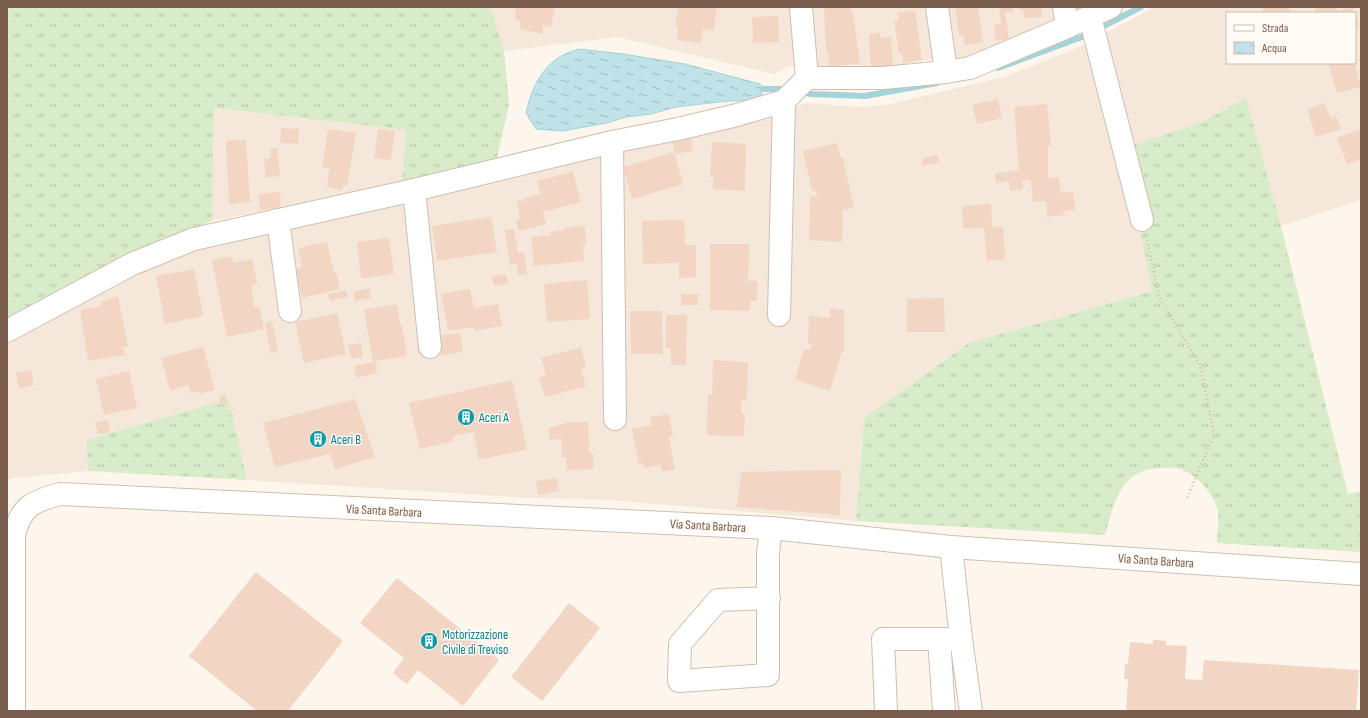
<svg xmlns="http://www.w3.org/2000/svg" width="1368" height="718" font-family="'Sofia Sans Condensed',sans-serif">
<style>
.residential{fill:#f5e8da;fill-rule:evenodd}
.grass{fill:url(#grass-tufts)}
.water{fill:url(#water-ripples);stroke:#a5d3da}
.lines{fill:none;stroke-linecap:round;stroke-linejoin:round}
.stream{stroke:#a5d3da;stroke-width:6}
.building{fill:#f3d5c3}
.minor-casing{stroke:#d1beb0;stroke-width:24}
.path{stroke:#d9b8a5;stroke-width:2.5;stroke-dasharray:1 3;stroke-linecap:butt}
.minor{stroke:#fff;stroke-width:22}
.labels{text-anchor:middle;stroke-width:3;stroke-linejoin:round;paint-order:stroke}
.culture-label{font-size:13px;fill:#0d838f;stroke:#fffaf3;text-anchor:start}
.street-label{font-size:13px;fill:#7a5c4d;stroke:#fffaf3}
</style>
<defs>
<pattern id="grass-tufts" width="24" height="20" patternUnits="userSpaceOnUse"><rect width="24" height="20" fill="#d8ecc9"/><path d="M3 7l-1-3M5 7V3M7 7l1-3M15 17l-1-3M17 17v-4M19 17l1-3" fill="none" stroke="#b4c2a5"/></pattern>
<pattern id="water-ripples" width="26" height="14" patternUnits="userSpaceOnUse"><rect width="26" height="14" fill="#bfe3e8"/><path d="M2 4q2-2 4 0t4 0M15 11q2-2 4 0t4 0" fill="none" stroke="#a0bbbe"/></pattern>
</defs>
<rect width="100%" height="100%" fill="#fdf6ec"/>
<g class="residential">
<path d="M477 7H1084L1057 18 1000 47 962 60 933 59 871 70 813 69 789 66 775 74 722 62 618 37 504 51 491 9Z"/>
<path d="M1154 7H1361V200L1281 226 1246 99 1202 122 1124 148 1152 291 969 343 864 418 856 521 610 500 529 498 247 480 229 399 86 440 88 471 7 479V340L134 274 200 248 771 115 806 103 861 107 886 105 1004 77 1082 46ZM1227 13H1355V63H1227Z"/>
<path d="M214 108 406 130 401 185 212 221Z"/>
</g>
<g class="grass">
<path d="M7 7H477L491 9 504 51 509 105 496 162 401 185 406 130 214 108 212 221 135 252 7 320Z"/>
<path d="M1246 98 1281 226 1348 494 1361 491V552L1217 543C1217 534 1220 515 1217 507 1211 491 1197 475 1180 469 1174 467 1165 468 1159 468 1149 469 1139 471 1131 478 1115 491 1111 516 1105 535L856 521 864 418 969 343 1152 291 1124 148 1202 122Z"/>
<path d="M229 399 247 480 88 471 86 440Z"/>
</g>
<path class="water" d="M579 49 623 54 685 64 760 84 763 89 761 95 751 101H728L676 107 651 114 626 117 607 123 562 131 536 129 526 113C531 90 540 69 561 56 566 53 573 51 579 49Z"/>
<g class="lines">
<g class="stream">
<path d="M998 68 1082 37 1141 7"/>
<path d="M763 89H789"/>
<path d="M800 91 811 94 865 96 937 83"/>
</g>
</g>
<g class="building">
<path d="M516 7H555L551 27 543 25 542 34 520 29 521 22 515 20Z"/>
<path d="M679 7H717L714 30 703 29 701 43 677 40 678 26H675Z"/>
<path d="M824 7H851V12H853L860 63 829 67 828 51 826 52Z"/>
<path d="M955 7H978L983 42 965 45 963 35 959 36Z"/>
<path d="M999 7H1013L1014 11 1005 12 1009 39 996 41 994 25 1001 24Z"/>
<path d="M1019 7H1041L1042 17 1024 18 1023 10H1019Z"/>
<path d="M1262 7H1289L1291 13H1264Z"/>
<path d="M1314 7H1336L1338 11 1352 7 1354 13H1316Z"/>
<path d="M915 10 922 60 903 63 902 53 899 54 894 21H899L897 13Z"/>
<path d="M1355 15 1359 25 1355 27Z"/>
<path d="M778 16 779 42 753 43 752 17Z"/>
<path d="M880 33V38L891 37 893 68 871 70 869 34Z"/>
<path d="M1328 63H1355L1361 87 1337 93Z"/>
<path d="M998 99 1002 118 977 124 972 105Z"/>
<path d="M1325 103 1330 118 1336 116 1341 129 1316 137 1307 110Z"/>
<path d="M1047 104 1051 146H1048V178L1059 177 1061 193 1073 192 1075 210 1064 211V215L1047 217 1046 201 1033 202 1031 180 1022 181 1023 189 1010 191 1009 181 996 183 995 174 1019 170 1014 107Z"/>
<path d="M281 128 299 129 298 144 280 143Z"/>
<path d="M328 129 356 133 347 186 343 185 342 190 327 187 328 180H327L330 168 322 167Z"/>
<path d="M378 129 395 131 391 160 374 158Z"/>
<path d="M1361 129V159L1347 164 1337 138Z"/>
<path d="M691 137 693 151 675 154 672 140Z"/>
<path d="M246 140 250 202 229 204 226 141Z"/>
<path d="M712 142 746 144 745 191 713 189V177H710Z"/>
<path d="M837 143 841 158H843L854 208 843 210 842 242 809 240 810 197 817 196 816 191H812L803 151Z"/>
<path d="M277 148 280 176 266 178 264 159 271 158 270 149Z"/>
<path d="M674 152 683 184 632 199 623 167Z"/>
<path d="M937 155 939 162 923 166 922 158Z"/>
<path d="M573 172 581 202 543 212 546 224 519 231 516 220 520 219 517 201H524L523 199 541 194 537 181Z"/>
<path d="M280 192 281 208 260 210 259 194Z"/>
<path d="M991 204 992 228 1003 226 1005 259 987 261 984 228 963 229 962 206Z"/>
<path d="M491 217 497 252 437 261 432 226Z"/>
<path d="M684 220 685 245H696V277L679 278V263L643 264 642 221Z"/>
<path d="M585 226 586 245H583L584 261 534 266 531 237 551 235 550 232 565 230V228Z"/>
<path d="M514 229 518 253 524 252 527 274 518 275 517 264 510 265 505 230Z"/>
<path d="M389 238 394 274 361 278 357 242Z"/>
<path d="M327 242 334 273 336 272 340 289 302 298 295 269 302 267 298 248Z"/>
<path d="M710 244H749L748 281H757V301H750V311L710 310Z"/>
<path d="M232 256 233 263 252 259 257 282 251 287 254 307 259 306 264 329 227 337 212 260Z"/>
<path d="M194 269 203 316 165 324 156 276Z"/>
<path d="M506 274 508 283 494 286 492 277Z"/>
<path d="M587 280 590 319 547 322 544 284Z"/>
<path d="M369 288 371 298 355 301 353 292Z"/>
<path d="M470 289 474 308 498 304 502 326 474 331V327L448 331 441 294Z"/>
<path d="M346 290 348 297 330 301 328 294Z"/>
<rect x="681" y="294" width="17" height="11"/>
<path d="M118 296 128 346 122 347 126 355 88 361 80 310 102 306 101 302Z"/>
<path d="M944 298 945 332H907V299Z"/>
<path d="M397 304 400 325H402L407 356 375 361 377 373 357 378 354 366 373 362 364 310Z"/>
<path d="M830 308 844 310V352L842 351 830 391 795 379 804 349 810 350 812 345 808 344 809 316 830 318Z"/>
<path d="M630 311H662L663 354H631Z"/>
<path d="M337 313 346 354 304 363 295 322Z"/>
<path d="M666 315H687L686 365H671V348H666Z"/>
<path d="M272 321 278 352 271 353 265 323Z"/>
<path d="M460 333 463 352 441 355 439 336Z"/>
<path d="M361 343 363 357 351 359 348 345Z"/>
<path d="M203 347 215 390 199 394V391L191 393 188 385 170 390 161 358Z"/>
<path d="M581 347 586 367 581 369 586 386 545 397 539 378 546 376 541 358Z"/>
<path d="M713 360 748 362 747 401H741V414H745L744 436 707 435 708 394H712Z"/>
<path d="M31 370 34 385 19 388 16 373Z"/>
<path d="M129 371 137 408 104 415 96 379Z"/>
<path d="M512 380 527 449 479 460 473 432 453 436 454 441 420 449 409 403Z"/>
<path d="M226 394 227 405 220 406 219 397Z"/>
<path d="M355 399 375 457 335 469 330 454 275 467 263 423Z"/>
<path d="M669 414 673 436 669 437 675 469 662 472 660 465 644 468 643 463 639 464 632 429 652 425 650 417Z"/>
<path d="M108 420 110 432 98 434 95 423Z"/>
<path d="M569 422H588L589 453H593L594 469 567 470 566 457 562 458V439L549 440V428Z"/>
<path d="M841 470 840 515 737 507 741 472Z"/>
<path d="M557 478 559 491 538 495 536 481Z"/>
<path d="M256 572 343 641 288 711H257L189 656Z"/>
<path d="M397 578 499 660 463 706 418 670 407 684 393 673 404 658 360 623Z"/>
<path d="M569 603 600 628 542 701 511 677Z"/>
<path d="M1153 640 1166 641V645L1187 646 1185 679 1202 680 1204 660 1359 670 1356 711H1126L1128 679H1124L1125 664H1128L1130 642 1153 644Z"/>
</g>
<g class="lines">
<defs>
<g id="minor">
<path d="M801 7 807 78"/>
<path d="M937 7 946 72"/>
<path d="M1064 7 1067 27"/>
<path d="M1090 17 1142 220"/>
<path d="M612 142 615 419"/>
<path d="M414 190 430 347"/>
<path d="M278 220 290 311"/>
<path d="M779 315 784 101"/>
<path d="M7 331 132 264 194 239 414 190 612 142 678 129 737 115 784 101 807 78H883L946 72 970 68 1067 27 1111 7"/>
<path d="M951 547 961 639 971 711"/>
<path d="M769 598 718 600 680 644 679 681 768 675V553L771 528"/>
<path d="M939 639 944 711"/>
<path d="M14 711V535C21 506 33 501 60 494L771 528 951 547 1361 574"/>
<path d="M886 711 883 639H961"/>
</g>
</defs>
<use href="#minor" class="minor-casing"/>
<path class="path" d="M1147 240 1159 297 1200 365 1214 434 1187 498"/>
<use href="#minor" class="minor"/>
</g>
<defs>
<symbol id="building-disc" viewBox="-11 -11 22 22"><circle r="9.5" fill="#0f9aa8" stroke="#fffaf3"/><path d="M-4-6H4V6H1V3H-1V6H-4ZM-2.5-4.3h1.7v1.8h-1.7ZM.8-4.3h1.7v1.8H.8ZM-2.5-1h1.7V.8h-1.7ZM.8-1h1.7V.8H.8Z" fill="#fff"/></symbol>
</defs>
<g fill-rule="evenodd">
<use href="#building-disc" x="456" y="407" width="20" height="20"/>
<use href="#building-disc" x="308" y="429" width="20" height="20"/>
<use href="#building-disc" x="419" y="631" width="20" height="20"/>
</g>
<g class="labels">
<g class="culture-label">
<text x="479" y="422">Aceri A</text>
<text x="331" y="444">Aceri B</text>
<text x="442" y="639">Motorizzazione<tspan x="442" dy="15">Civile di Treviso</tspan></text>
</g>
<g class="street-label">
<text transform="translate(384 510) rotate(3)" y="5">Via Santa Barbara</text>
<text transform="translate(708 525) rotate(3)" y="5">Via Santa Barbara</text>
<text transform="translate(1156 560) rotate(4)" y="5">Via Santa Barbara</text>
</g>
</g>
<rect width="1368" height="718" fill="none" stroke="#7a5c4d" stroke-width="16"/>
<rect x="1226" y="12" width="130" height="52" fill="#fffaf3" stroke="#cabbb1"/>
<rect x="1234" y="25" width="20" height="6" fill="#ffffff" stroke="#cabbb1"/>
<text x="1262" y="32" font-size="12" fill="#7a5c4d">Strada</text>
<rect x="1234" y="42" width="20" height="12" fill="url(#water-ripples)" stroke="#cabbb1"/>
<text x="1262" y="52" font-size="12" fill="#7a5c4d">Acqua</text>
</svg>
